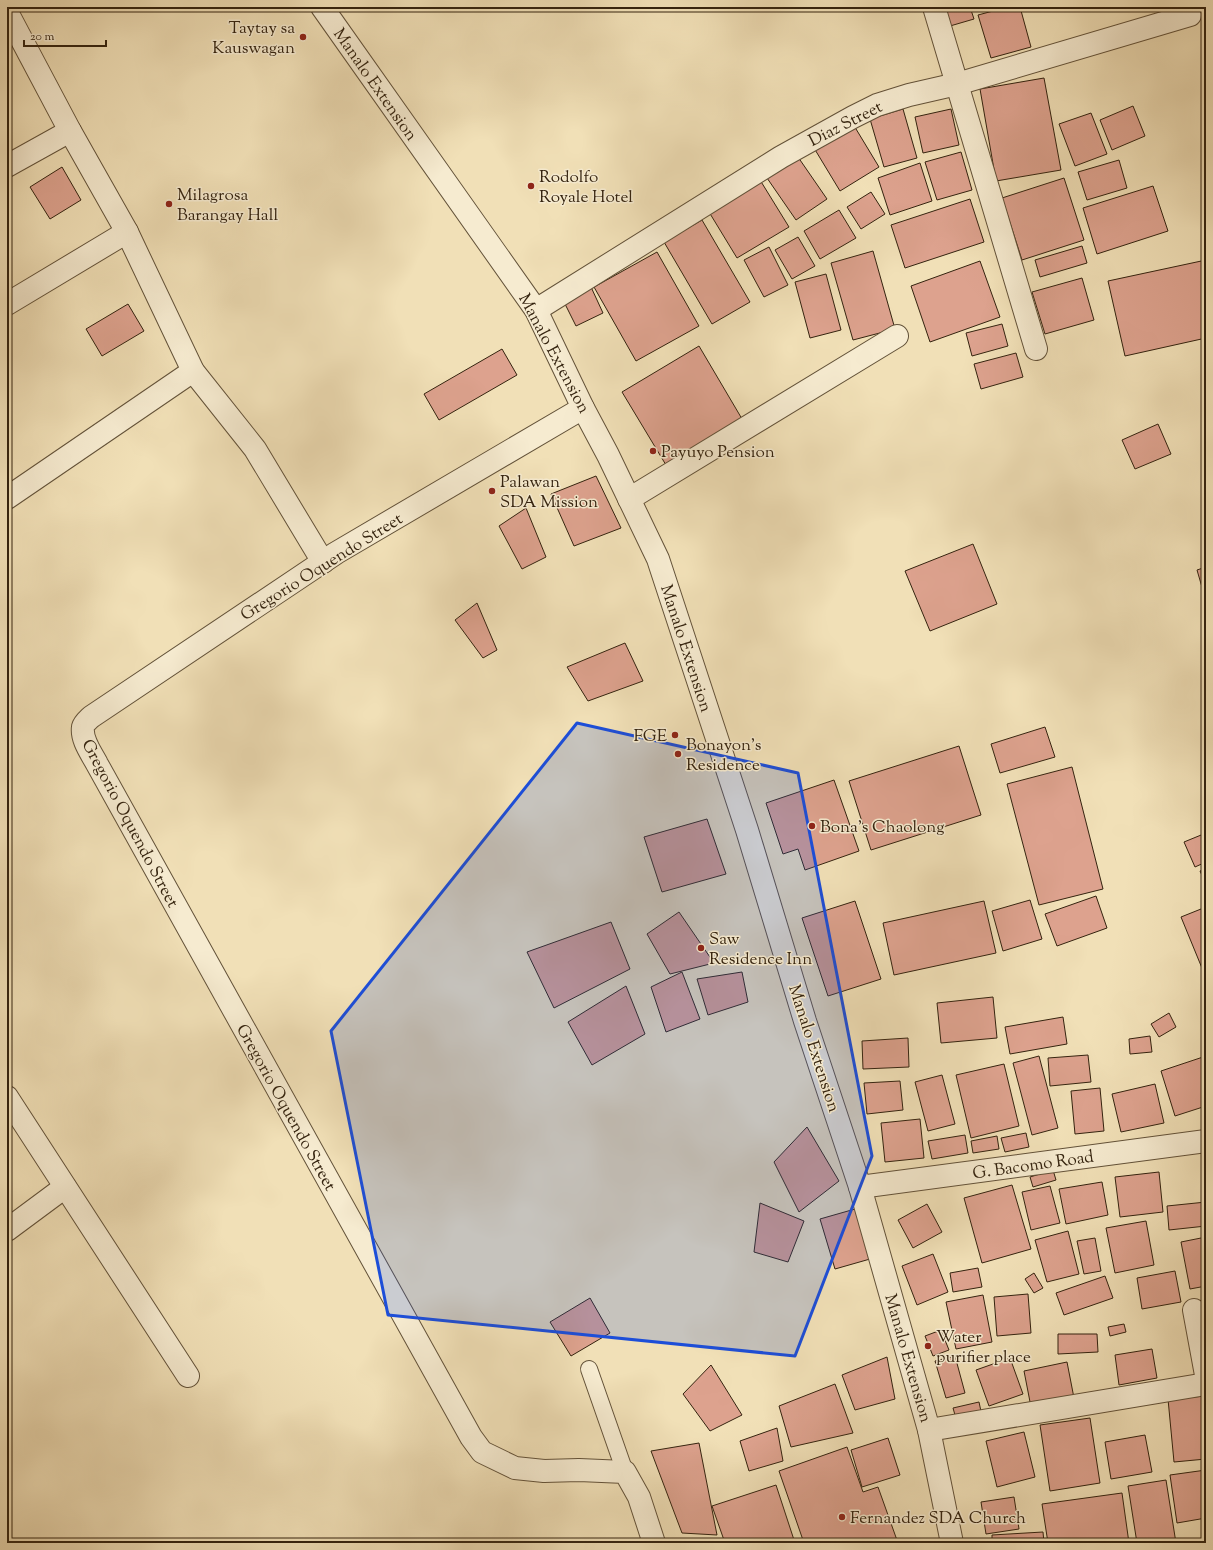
<svg xmlns="http://www.w3.org/2000/svg" width="1213" height="1550" font-family="'Sorts Mill Goudy',serif">
<style>
.building{fill:#dda28e;stroke:#34230f}
.lines{fill:none;stroke-linecap:round;stroke-linejoin:round}
.service-casing{stroke:#635239;stroke-width:18}
.minor-casing{stroke:#635239;stroke-width:24}
.tertiary-casing{stroke:#635239;stroke-width:24}
.service{stroke:#f6ebd0;stroke-width:16}
.minor{stroke:#f6ebd0;stroke-width:22}
.tertiary{stroke:#f6ebd0;stroke-width:22}
.marked{fill:#1d4ed8;fill-opacity:0.2;stroke:#1d4ed8;stroke-width:3;stroke-linejoin:round}
.poi-dot{fill:#8f2418;stroke:#f6ebd0;stroke-width:1.5}
.labels{text-anchor:middle;stroke-width:3;stroke-linejoin:round;paint-order:stroke}
.poi-label{font-size:17px;fill:#34230f;stroke:#f6ebd0;text-anchor:start}
.street-label{font-size:17px;fill:#34230f;stroke:#f6ebd0}
</style>
<rect width="100%" height="100%" fill="#f1e0b7"/>
<filter id="stains"><feTurbulence type="fractalNoise" baseFrequency=".005" numOctaves="4"/><feColorMatrix values="0 0 0 0 .2 0 0 0 0 .09 0 0 0 0 .02 0 0 0 .5 -.17"/></filter>
<radialGradient id="worn" r=".72"><stop offset=".6" stop-color="#630" stop-opacity="0"/><stop offset="1" stop-color="#630" stop-opacity=".3"/></radialGradient>
<g class="building">
<path d="M944 7H970L974 19 950 26Z"/>
<path d="M1008 7H1020L1031 47 991 58 978 15Z"/>
<path d="M1044 78 1061 170 996 181 980 89Z"/>
<path d="M1133 106 1145 136 1112 150 1100 120Z"/>
<path d="M903 109 917 158 884 167 870 119Z"/>
<path d="M951 109 959 145 923 153 915 117Z"/>
<path d="M1091 113 1107 154 1075 166 1059 124Z"/>
<path d="M853 124 879 167 840 191 814 148Z"/>
<path d="M961 152 972 190 937 200 925 162Z"/>
<path d="M798 157 827 199 796 220 767 178Z"/>
<path d="M1119 160 1127 188 1087 200 1078 172Z"/>
<path d="M920 163 932 201 890 215 878 178Z"/>
<path d="M62 167 81 200 50 219 30 187Z"/>
<path d="M1064 178 1084 240 1022 260 1002 198Z"/>
<path d="M760 180 789 227 737 258 709 212Z"/>
<path d="M1153 186 1168 231 1097 254 1083 208Z"/>
<path d="M871 192 885 214 861 229 847 207Z"/>
<path d="M970 199 984 242 905 268 891 225Z"/>
<path d="M839 210 856 238 820 259 804 231Z"/>
<path d="M702 220 750 302 712 324 664 242Z"/>
<path d="M798 237 815 266 792 279 775 250Z"/>
<path d="M1082 246 1087 263 1040 277 1035 260Z"/>
<path d="M769 247 788 285 764 297 744 260Z"/>
<path d="M873 251 895 329 853 340 831 263Z"/>
<path d="M657 252 699 326 636 361 594 287Z"/>
<path d="M1206 260V338L1125 356 1108 281Z"/>
<path d="M980 261 1000 317 930 342 911 286Z"/>
<path d="M826 274 841 330 810 338 795 282Z"/>
<path d="M1082 278 1094 320 1045 334 1032 292Z"/>
<path d="M591 287 603 313 576 326 563 300Z"/>
<path d="M128 304 144 331 102 356 86 329Z"/>
<path d="M1002 324 1008 346 972 356 966 333Z"/>
<path d="M699 346 745 424 669 470 622 392Z"/>
<path d="M502 349 517 375 439 420 424 394Z"/>
<path d="M1016 353 1023 377 981 389 974 364Z"/>
<path d="M1158 424 1171 454 1135 469 1122 440Z"/>
<path d="M596 476 621 528 574 546 551 494Z"/>
<path d="M526 508 546 557 522 569 499 526Z"/>
<path d="M973 544 997 604 930 631 905 571Z"/>
<path d="M1206 567V601L1197 570Z"/>
<path d="M477 603 497 650 483 658 455 620Z"/>
<path d="M625 643 643 681 588 701 567 667Z"/>
<path d="M1045 727 1055 757 1000 773 991 744Z"/>
<path d="M959 746 981 815 871 850 849 781Z"/>
<path d="M1072 767 1103 889 1039 905 1007 784Z"/>
<path d="M834 780 859 851 805 870 798 849 783 854 766 803Z"/>
<path d="M707 819 726 874 662 892 644 837Z"/>
<path d="M1206 833V862L1195 867 1184 842Z"/>
<path d="M1206 869V884L1200 871Z"/>
<path d="M1096 896 1107 928 1057 946 1045 914Z"/>
<path d="M1030 900 1042 939 1003 951 992 911Z"/>
<path d="M855 901 881 979 828 996 802 918Z"/>
<path d="M984 901 996 953 894 975 883 923Z"/>
<path d="M1206 907V972L1204 973 1181 917Z"/>
<path d="M679 912 714 963 670 974 647 934Z"/>
<path d="M611 922 630 969 554 1008 527 952Z"/>
<path d="M682 972 700 1019 666 1032 651 987Z"/>
<path d="M742 972 748 1002 708 1015 697 979Z"/>
<path d="M626 986 645 1034 592 1065 568 1022Z"/>
<path d="M993 997 997 1038 941 1043 937 1003Z"/>
<path d="M1169 1013 1176 1027 1159 1037 1151 1024Z"/>
<path d="M1063 1017 1067 1044 1010 1054 1005 1027Z"/>
<path d="M1150 1036 1152 1052 1130 1054 1129 1039Z"/>
<path d="M908 1038 909 1067 863 1069 862 1041Z"/>
<path d="M1088 1055 1091 1082 1050 1086 1048 1058Z"/>
<path d="M1039 1056 1058 1128 1032 1135 1013 1063Z"/>
<path d="M1206 1056V1106L1175 1116 1161 1071Z"/>
<path d="M1004 1064 1019 1126 971 1138 956 1075Z"/>
<path d="M942 1075 955 1124 928 1131 915 1082Z"/>
<path d="M900 1081 903 1110 867 1114 864 1083Z"/>
<path d="M1155 1084 1164 1123 1121 1132 1112 1094Z"/>
<path d="M1100 1088 1104 1131 1075 1134 1071 1091Z"/>
<path d="M920 1119 924 1158 885 1162 881 1123Z"/>
<path d="M807 1127 839 1181 799 1212 774 1162Z"/>
<path d="M1026 1133 1029 1147 1005 1152 1001 1138Z"/>
<path d="M965 1135 968 1153 932 1159 928 1141Z"/>
<path d="M997 1136 999 1149 973 1153 971 1141Z"/>
<path d="M1053 1170 1056 1180 1033 1187 1030 1177Z"/>
<path d="M1159 1172 1163 1212 1120 1217 1115 1177Z"/>
<path d="M1102 1182 1108 1215 1066 1224 1059 1189Z"/>
<path d="M1012 1185 1031 1249 982 1263 964 1198Z"/>
<path d="M1050 1186 1060 1223 1031 1230 1022 1192Z"/>
<path d="M1206 1202V1226L1169 1230 1167 1206Z"/>
<path d="M760 1203 804 1221 788 1262 754 1252Z"/>
<path d="M927 1204 942 1232 913 1248 898 1220Z"/>
<path d="M862 1207 877 1257 835 1269 820 1219Z"/>
<path d="M1146 1221 1154 1265 1115 1273 1106 1228Z"/>
<path d="M1068 1231 1079 1274 1047 1282 1035 1240Z"/>
<path d="M1206 1237V1286L1190 1289 1181 1242Z"/>
<path d="M1095 1238 1101 1271 1084 1274 1077 1241Z"/>
<path d="M933 1254 948 1292 917 1305 902 1266Z"/>
<path d="M978 1268 982 1287 953 1292 950 1273Z"/>
<path d="M1175 1271 1181 1302 1142 1309 1137 1278Z"/>
<path d="M1034 1273 1043 1288 1034 1293 1025 1279Z"/>
<path d="M1105 1276 1113 1298 1064 1315 1056 1293Z"/>
<path d="M1028 1294 1031 1333 997 1336 994 1297Z"/>
<path d="M983 1295 992 1342 956 1349 946 1302Z"/>
<path d="M590 1298 610 1333 571 1356 550 1322Z"/>
<path d="M1124 1324 1126 1332 1110 1336 1108 1327Z"/>
<path d="M941 1330 949 1350 933 1356 925 1336Z"/>
<path d="M1058 1334H1097L1098 1352 1058 1354Z"/>
<path d="M1152 1349 1157 1378 1119 1385 1115 1355Z"/>
<path d="M955 1356 965 1393 946 1398 935 1361Z"/>
<path d="M887 1357 895 1399 855 1410 842 1375Z"/>
<path d="M1010 1358 1023 1394 989 1406 976 1370Z"/>
<path d="M1067 1362 1074 1398 1031 1407 1024 1371Z"/>
<path d="M711 1365 742 1415 710 1431 683 1394Z"/>
<path d="M835 1384 853 1433 791 1447 779 1406Z"/>
<path d="M1206 1396V1459L1174 1462 1168 1399Z"/>
<path d="M979 1402 982 1416 957 1422 953 1408Z"/>
<path d="M1090 1418 1100 1483 1050 1491 1040 1425Z"/>
<path d="M777 1428 783 1461 749 1471 740 1441Z"/>
<path d="M1024 1432 1035 1477 997 1487 986 1441Z"/>
<path d="M1145 1435 1152 1472 1111 1479 1105 1442Z"/>
<path d="M888 1438 900 1475 862 1487 851 1450Z"/>
<path d="M699 1443 717 1535 682 1533 651 1451Z"/>
<path d="M847 1447 863 1492 878 1487 898 1543H804L779 1471Z"/>
<path d="M1206 1470V1518L1177 1523 1170 1475Z"/>
<path d="M1166 1480 1176 1543H1137L1128 1486Z"/>
<path d="M776 1485 795 1543H725L712 1506Z"/>
<path d="M1122 1493 1129 1543H1048L1042 1504Z"/>
<path d="M1014 1497 1019 1529 986 1534 981 1502Z"/>
<path d="M1043 1532 1044 1543H992V1535Z"/>
</g>
<g class="lines">
<defs>
<path id="service" d="M589 1369 625 1472"/>
<g id="minor">
<path d="M934 7 1036 349"/>
<path d="M7 12 70 131 127 232 193 371 255 449 323 562"/>
<path d="M7 166 70 131"/>
<path d="M7 304 127 232"/>
<path d="M536 310 781 157 853 117 877 105 909 95 957 84 1190 15"/>
<path d="M583 408 336 553 91 717C88 720 84 723 83 727 81 740 92 754 97 764L471 1437 482 1452 515 1468 544 1471 579 1470 625 1472 639 1497 654 1543"/>
<path d="M7 498 193 371"/>
<path d="M629 499 897 336"/>
<path d="M7 1097 188 1376"/>
<path d="M860 1187 1206 1141"/>
<path d="M7 1230 65 1187"/>
<path d="M1194 1310 1206 1375"/>
<path d="M929 1430 1206 1384"/>
</g>
<path id="tertiary" d="M322 7 536 310 583 408 608 455 658 559 747 830 805 1021 860 1187 929 1430 952 1543"/>
</defs>
<use href="#service" class="service-casing"/>
<use href="#minor" class="minor-casing"/>
<use href="#tertiary" class="tertiary-casing"/>
<use href="#service" class="service"/>
<use href="#minor" class="minor"/>
<use href="#tertiary" class="tertiary"/>
</g>
<path class="marked" d="M577 723 798 773 872 1156 795 1356 388 1315 331 1031Z"/>
<g class="poi-dot">
<circle cx="303" cy="37" r="4"/>
<circle cx="531" cy="186" r="4"/>
<circle cx="169" cy="204" r="4"/>
<circle cx="653" cy="451" r="4"/>
<circle cx="492" cy="491" r="4"/>
<circle cx="675" cy="735" r="4"/>
<circle cx="678" cy="754" r="4"/>
<circle cx="812" cy="826" r="4"/>
<circle cx="701" cy="948" r="4"/>
<circle cx="928" cy="1346" r="4"/>
<circle cx="842" cy="1517" r="4"/>
</g>
<g class="labels">
<g class="poi-label">
<text x="295" y="33" text-anchor="end">Taytay sa<tspan x="295" dy="20">Kauswagan</tspan></text>
<text x="539" y="182">Rodolfo<tspan x="539" dy="20">Royale Hotel</tspan></text>
<text x="177" y="200">Milagrosa<tspan x="177" dy="20">Barangay Hall</tspan></text>
<text x="661" y="457">Payuyo Pension</text>
<text x="500" y="487">Palawan<tspan x="500" dy="20">SDA Mission</tspan></text>
<text x="667" y="741" text-anchor="end">FGE</text>
<text x="686" y="750">Bonayon's<tspan x="686" dy="20">Residence</tspan></text>
<text x="820" y="832">Bona's Chaolong</text>
<text x="709" y="944">Saw<tspan x="709" dy="20">Residence Inn</tspan></text>
<text x="936" y="1342">Water<tspan x="936" dy="20">purifier place</tspan></text>
<text x="850" y="1523">Fernandez SDA Church</text>
</g>
<g class="street-label">
<text transform="translate(376 84) rotate(55)" y="6">Manalo Extension</text>
<text transform="translate(845 123) rotate(-27)" y="6">Diaz Street</text>
<text transform="translate(555 353) rotate(62)" y="6">Manalo Extension</text>
<text transform="translate(321 566) rotate(-32)" y="6">Gregorio Oquendo Street</text>
<text transform="translate(687 648) rotate(72)" y="6">Manalo Extension</text>
<text transform="translate(131 823) rotate(62)" y="6">Gregorio Oquendo Street</text>
<text transform="translate(815 1048) rotate(72)" y="6">Manalo Extension</text>
<text transform="translate(287 1107) rotate(61)" y="6">Gregorio Oquendo Street</text>
<text transform="translate(1033 1164) rotate(-8)" y="6">G. Bacomo Road</text>
<text transform="translate(909 1358) rotate(74)" y="6">Manalo Extension</text>
</g>
</g>
<rect width="1213" height="1550" fill="none" stroke="#f1e0b7" stroke-width="24"/>
<rect x="8" y="8" width="1197" height="1534" fill="none" stroke="#34230f" stroke-width="2"/>
<rect x="12" y="12" width="1189" height="1526" fill="none" stroke="#34230f"/>
<path d="M24 40v6h82v-6" fill="none" stroke="#34230f" stroke-width="2"/>
<text x="30" y="40" font-size="12" fill="#34230f" stroke="#f6ebd0" stroke-width="3" paint-order="stroke">20 m</text>
<rect width="100%" height="100%" filter="url(#stains)"/>
<rect width="100%" height="100%" fill="url(#worn)"/>
</svg>
